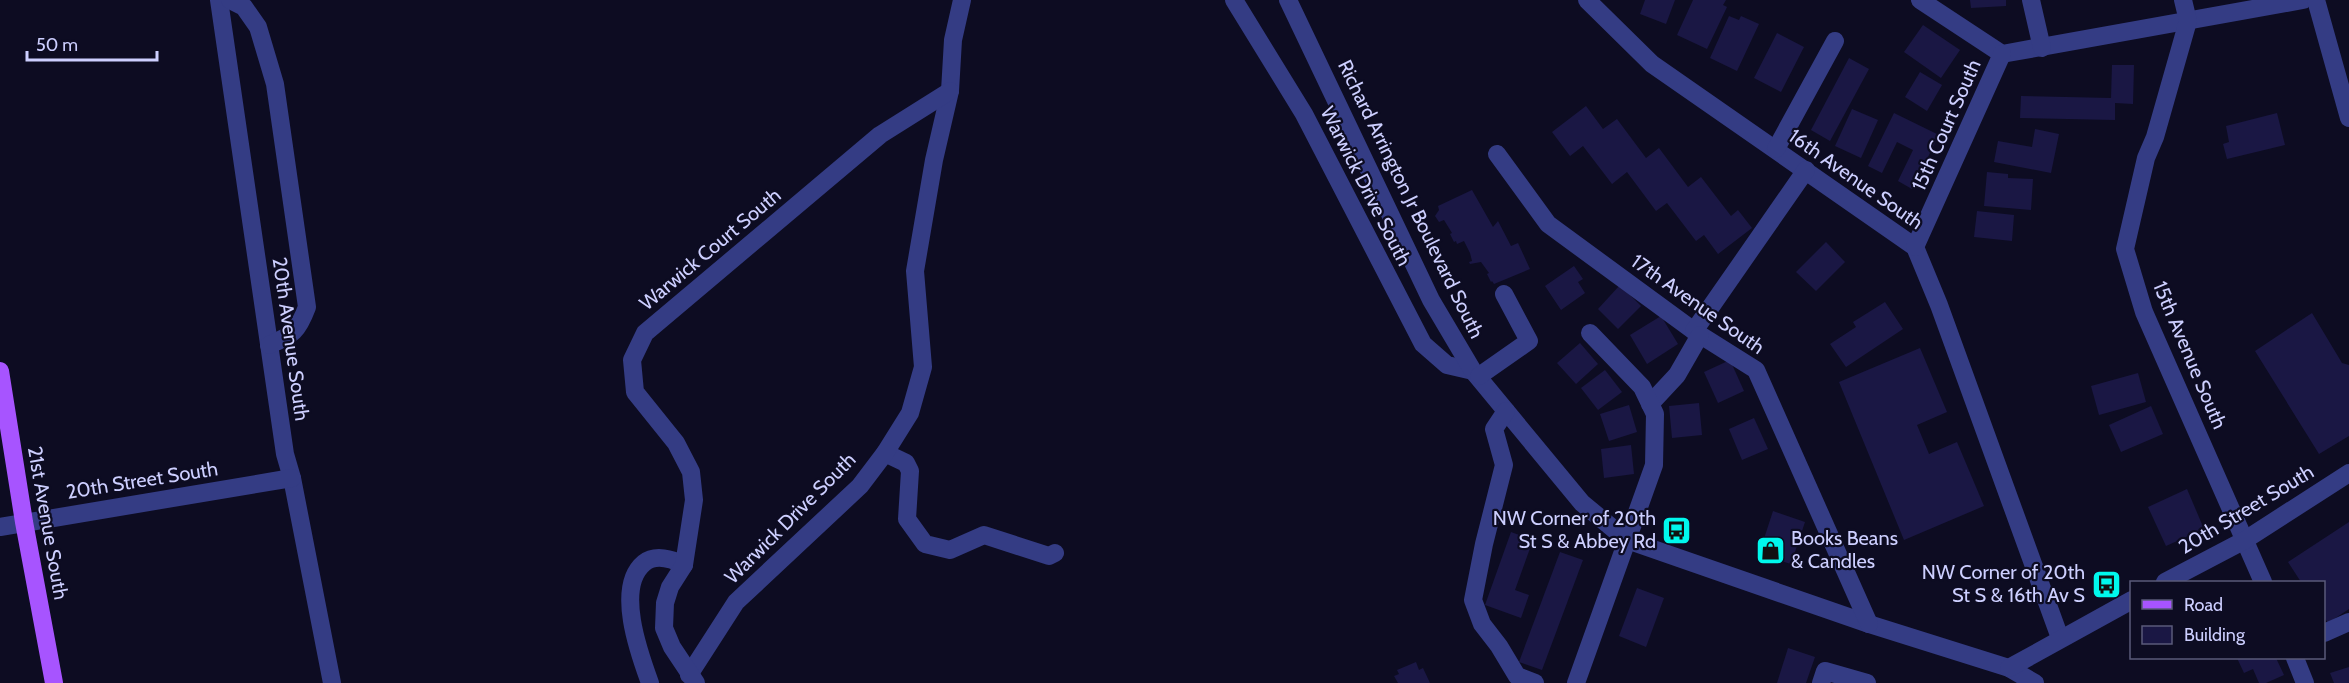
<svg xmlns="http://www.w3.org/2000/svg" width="2349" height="683" font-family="Cabin,sans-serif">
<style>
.building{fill:#1a1744}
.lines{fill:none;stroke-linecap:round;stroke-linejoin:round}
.minor{stroke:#343c84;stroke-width:18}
.major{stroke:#a754ff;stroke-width:18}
.labels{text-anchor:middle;stroke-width:4.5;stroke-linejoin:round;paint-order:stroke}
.street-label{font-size:20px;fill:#cdcfff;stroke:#0d0c22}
.poi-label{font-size:20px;fill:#cdcfff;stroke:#0d0c22;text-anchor:end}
</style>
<rect width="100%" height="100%" fill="#0d0c22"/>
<g class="building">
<path d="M1645 0H1675L1666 24 1640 14Z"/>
<path d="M1693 0H1726L1723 5 1727 7 1707 49 1677 35Z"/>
<path d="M1970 0H2006V6L1971 8Z"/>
<path d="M1729 16 1739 20 1741 16 1759 24 1737 71 1710 58Z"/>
<path d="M1923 25 1960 50 1941 78 1904 52Z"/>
<path d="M1777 33 1804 47 1781 92 1754 78Z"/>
<path d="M1849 58 1869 69 1830 141 1811 130Z"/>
<path d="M2112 65H2134L2133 104 2115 103V120L2020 118 2021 96 2111 98Z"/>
<path d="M1920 72 1942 85 1927 111 1905 97Z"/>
<path d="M1586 106 1603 129 1617 119 1646 158 1659 148 1688 187 1701 177 1731 216 1738 210 1752 228 1718 254 1704 235 1696 241 1667 203 1656 211 1627 172 1612 184 1583 146 1570 156 1552 132Z"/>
<path d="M1852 109 1878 120 1861 158 1835 146Z"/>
<path d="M1894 113 1939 135 1912 189 1898 181 1913 150 1897 142 1882 173 1868 166Z"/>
<path d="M2277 113 2285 145 2227 159 2223 144 2229 142 2226 126Z"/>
<path d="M2035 129 2059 134 2051 173 1994 162 1998 141 2032 147Z"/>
<path d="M1987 172 2008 174V178L2033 179 2031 210 1984 206Z"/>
<path d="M1472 190 1493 227 1498 221 1511 246 1518 243 1530 269 1494 284 1492 281 1491 282 1487 274 1489 273 1481 262 1470 264 1469 262 1472 261 1470 253 1464 241 1457 244 1456 241 1454 242 1450 234 1452 233 1444 220 1439 222 1435 216 1439 210 1438 206Z"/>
<path d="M1977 211 2014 215 2012 241 1974 237Z"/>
<path d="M1826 242 1845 262 1816 291 1796 272Z"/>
<path d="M1574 266 1583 279 1578 282 1585 293 1561 310 1545 286Z"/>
<path d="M1620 285 1641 306 1618 329 1598 309Z"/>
<path d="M1885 302 1903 329 1846 367 1830 344 1856 327 1853 322Z"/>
<path d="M2312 313 2342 363 2349 365V436L2319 454 2255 351Z"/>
<path d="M1661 316 1678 344 1647 364 1630 335Z"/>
<path d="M1580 343 1598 364 1576 384 1557 363Z"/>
<path d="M1920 348 1947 412 1917 425 1929 454 1957 442 1984 506 1904 540 1839 382Z"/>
<path d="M1730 360 1744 391 1718 403 1704 372Z"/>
<path d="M1605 370 1622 392 1598 410 1581 388Z"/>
<path d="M2138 373 2146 402 2099 415 2091 386Z"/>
<path d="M1699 403 1702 435 1672 438 1669 406Z"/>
<path d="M1629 405 1637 432 1609 441 1600 414Z"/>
<path d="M2151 406 2163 434 2121 452 2109 425Z"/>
<path d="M1754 418 1768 449 1742 460 1729 429Z"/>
<path d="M1631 445 1634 474 1604 478 1601 449Z"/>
<path d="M2187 489 2204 529 2166 546 2148 507Z"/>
<path d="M1773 511 1805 522 1791 564 1759 554Z"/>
<path d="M2349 522V609L2328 623 2324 617V582H2301L2288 562Z"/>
<path d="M1511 532 1533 540 1515 590 1529 595 1521 618 1485 605Z"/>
<path d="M1560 552 1583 560 1542 670 1519 662Z"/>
<path d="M1637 588 1664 598 1646 647 1619 636Z"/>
<path d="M1788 648 1815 657 1806 683H1777Z"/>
<path d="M2237 658H2276L2284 675 2266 683H2259L2253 669 2244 673Z"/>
<path d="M1416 662 1419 670 1423 668 1430 683H1398L1394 676 1399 674 1397 670Z"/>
<path d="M2349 667V683H2334L2330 673Z"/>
</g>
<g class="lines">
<g class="minor">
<path d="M219 0 285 454 292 478 332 683"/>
<path d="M230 0 244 7 258 27 275 84 307 307C298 331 293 335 269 345"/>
<path d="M1234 0 1304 114 1423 344 1447 365 1473 371"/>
<path d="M1288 0 1431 300 1473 371 1582 503 1627 540 1869 624 2009 668 2035 683"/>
<path d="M1587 0 1652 64 1915 247 1939 305 2060 638"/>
<path d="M1920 0 2002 54 2303 0"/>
<path d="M2031 0 2042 48"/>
<path d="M2183 0 2188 21 2155 137 2146 158 2125 249 2144 312 2263 582"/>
<path d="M2316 0 2349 118"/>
<path d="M1776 149 1835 41"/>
<path d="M1497 154 1548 224 1694 331 1756 370 1869 624"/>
<path d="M1915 247 2002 54"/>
<path d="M1694 331 1806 170"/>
<path d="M1479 376 1529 341 1504 294"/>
<path d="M1650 404 1677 375 1700 335"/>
<path d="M1506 411 1494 429 1504 465 1484 544 1473 600 1482 624 1499 646 1517 676 1535 683"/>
<path d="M885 453 906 463 910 471 907 519 925 544 950 550 984 535 1049 556 1055 553"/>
<path d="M0 527 292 478"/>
<path d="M2165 582 2245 540 2349 473"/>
<path d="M2324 633 2349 622"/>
<path d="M2295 658 2305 683"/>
<path d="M2009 668 2132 600"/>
<path d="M689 675 736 602 860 486 885 453 910 413 923 367 915 271 934 160 950 91 953 40 962 0"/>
<path d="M650 683C639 653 615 587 644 563 655 554 672 559 684 565"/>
<path d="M696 683 672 647 664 628 665 603 670 587 684 565 694 500 691 472 676 443 635 392 632 360 645 333 880 135 950 91"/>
<path d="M1576 683 1654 465 1655 414 1642 387 1590 333"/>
<path d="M1821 683 1825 671 1867 683"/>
</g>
<path class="major" d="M0 371 24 522 54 683"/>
</g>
<defs>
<symbol id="bus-square" viewBox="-11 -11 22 22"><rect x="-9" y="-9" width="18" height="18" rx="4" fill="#00f8ed" stroke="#0d0c22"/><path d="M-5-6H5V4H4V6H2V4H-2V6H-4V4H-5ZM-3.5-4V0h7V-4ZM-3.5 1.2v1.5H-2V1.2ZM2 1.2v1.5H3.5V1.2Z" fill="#111"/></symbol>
<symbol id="shop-square" viewBox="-11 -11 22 22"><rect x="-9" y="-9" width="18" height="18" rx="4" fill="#00f8ed" stroke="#0d0c22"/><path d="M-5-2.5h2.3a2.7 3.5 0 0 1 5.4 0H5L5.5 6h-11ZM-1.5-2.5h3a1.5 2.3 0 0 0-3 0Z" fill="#111"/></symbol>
</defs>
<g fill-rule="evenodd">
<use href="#bus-square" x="1660" y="514" width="33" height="33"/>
<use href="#shop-square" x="1754" y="534" width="33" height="33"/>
<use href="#bus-square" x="2090" y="568" width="33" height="33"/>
</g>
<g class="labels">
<g class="street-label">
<text transform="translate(1946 125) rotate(-66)" y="7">15th Court South</text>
<text transform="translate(1856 179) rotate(35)" y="7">16th Avenue South</text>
<text transform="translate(1366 186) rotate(63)" y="7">Warwick Drive South</text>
<text transform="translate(1411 199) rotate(64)" y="7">Richard Arrington Jr Boulevard South</text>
<text transform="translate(710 249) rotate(-40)" y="7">Warwick Court South</text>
<text transform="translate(1698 304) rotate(35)" y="7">17th Avenue South</text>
<text transform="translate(291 339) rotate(82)" y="7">20th Avenue South</text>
<text transform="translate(2190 355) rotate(67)" y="7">15th Avenue South</text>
<text transform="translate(142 480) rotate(-9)" y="7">20th Street South</text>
<text transform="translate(2246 509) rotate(-31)" y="7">20th Street South</text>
<text transform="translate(790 518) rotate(-45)" y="7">Warwick Drive South</text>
<text transform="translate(48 523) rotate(80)" y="7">21st Avenue South</text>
</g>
<g class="poi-label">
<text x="1656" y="525">NW Corner of 20th<tspan x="1656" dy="23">St S &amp; Abbey Rd</tspan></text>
<text x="1791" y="545" text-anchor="start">Books Beans<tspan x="1791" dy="23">&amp; Candles</tspan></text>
<text x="2085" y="579">NW Corner of 20th<tspan x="2085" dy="23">St S &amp; 16th Av S</tspan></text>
</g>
</g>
<rect x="2130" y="581" width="195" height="78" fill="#0d0c22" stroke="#5a5a7a" stroke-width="1.5"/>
<rect x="2142" y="600" width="30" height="9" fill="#a754ff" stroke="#5a5a7a" stroke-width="1.5"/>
<text x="2184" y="611" font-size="18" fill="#cdcfff">Road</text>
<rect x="2142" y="626" width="30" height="18" fill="#1a1744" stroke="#5a5a7a" stroke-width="1.5"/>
<text x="2184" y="641" font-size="18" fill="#cdcfff">Building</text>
<path d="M27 51v9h130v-9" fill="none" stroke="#cdcfff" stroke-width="3"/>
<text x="36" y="51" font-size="18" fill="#cdcfff" stroke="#0d0c22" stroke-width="4.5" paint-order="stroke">50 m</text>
</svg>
